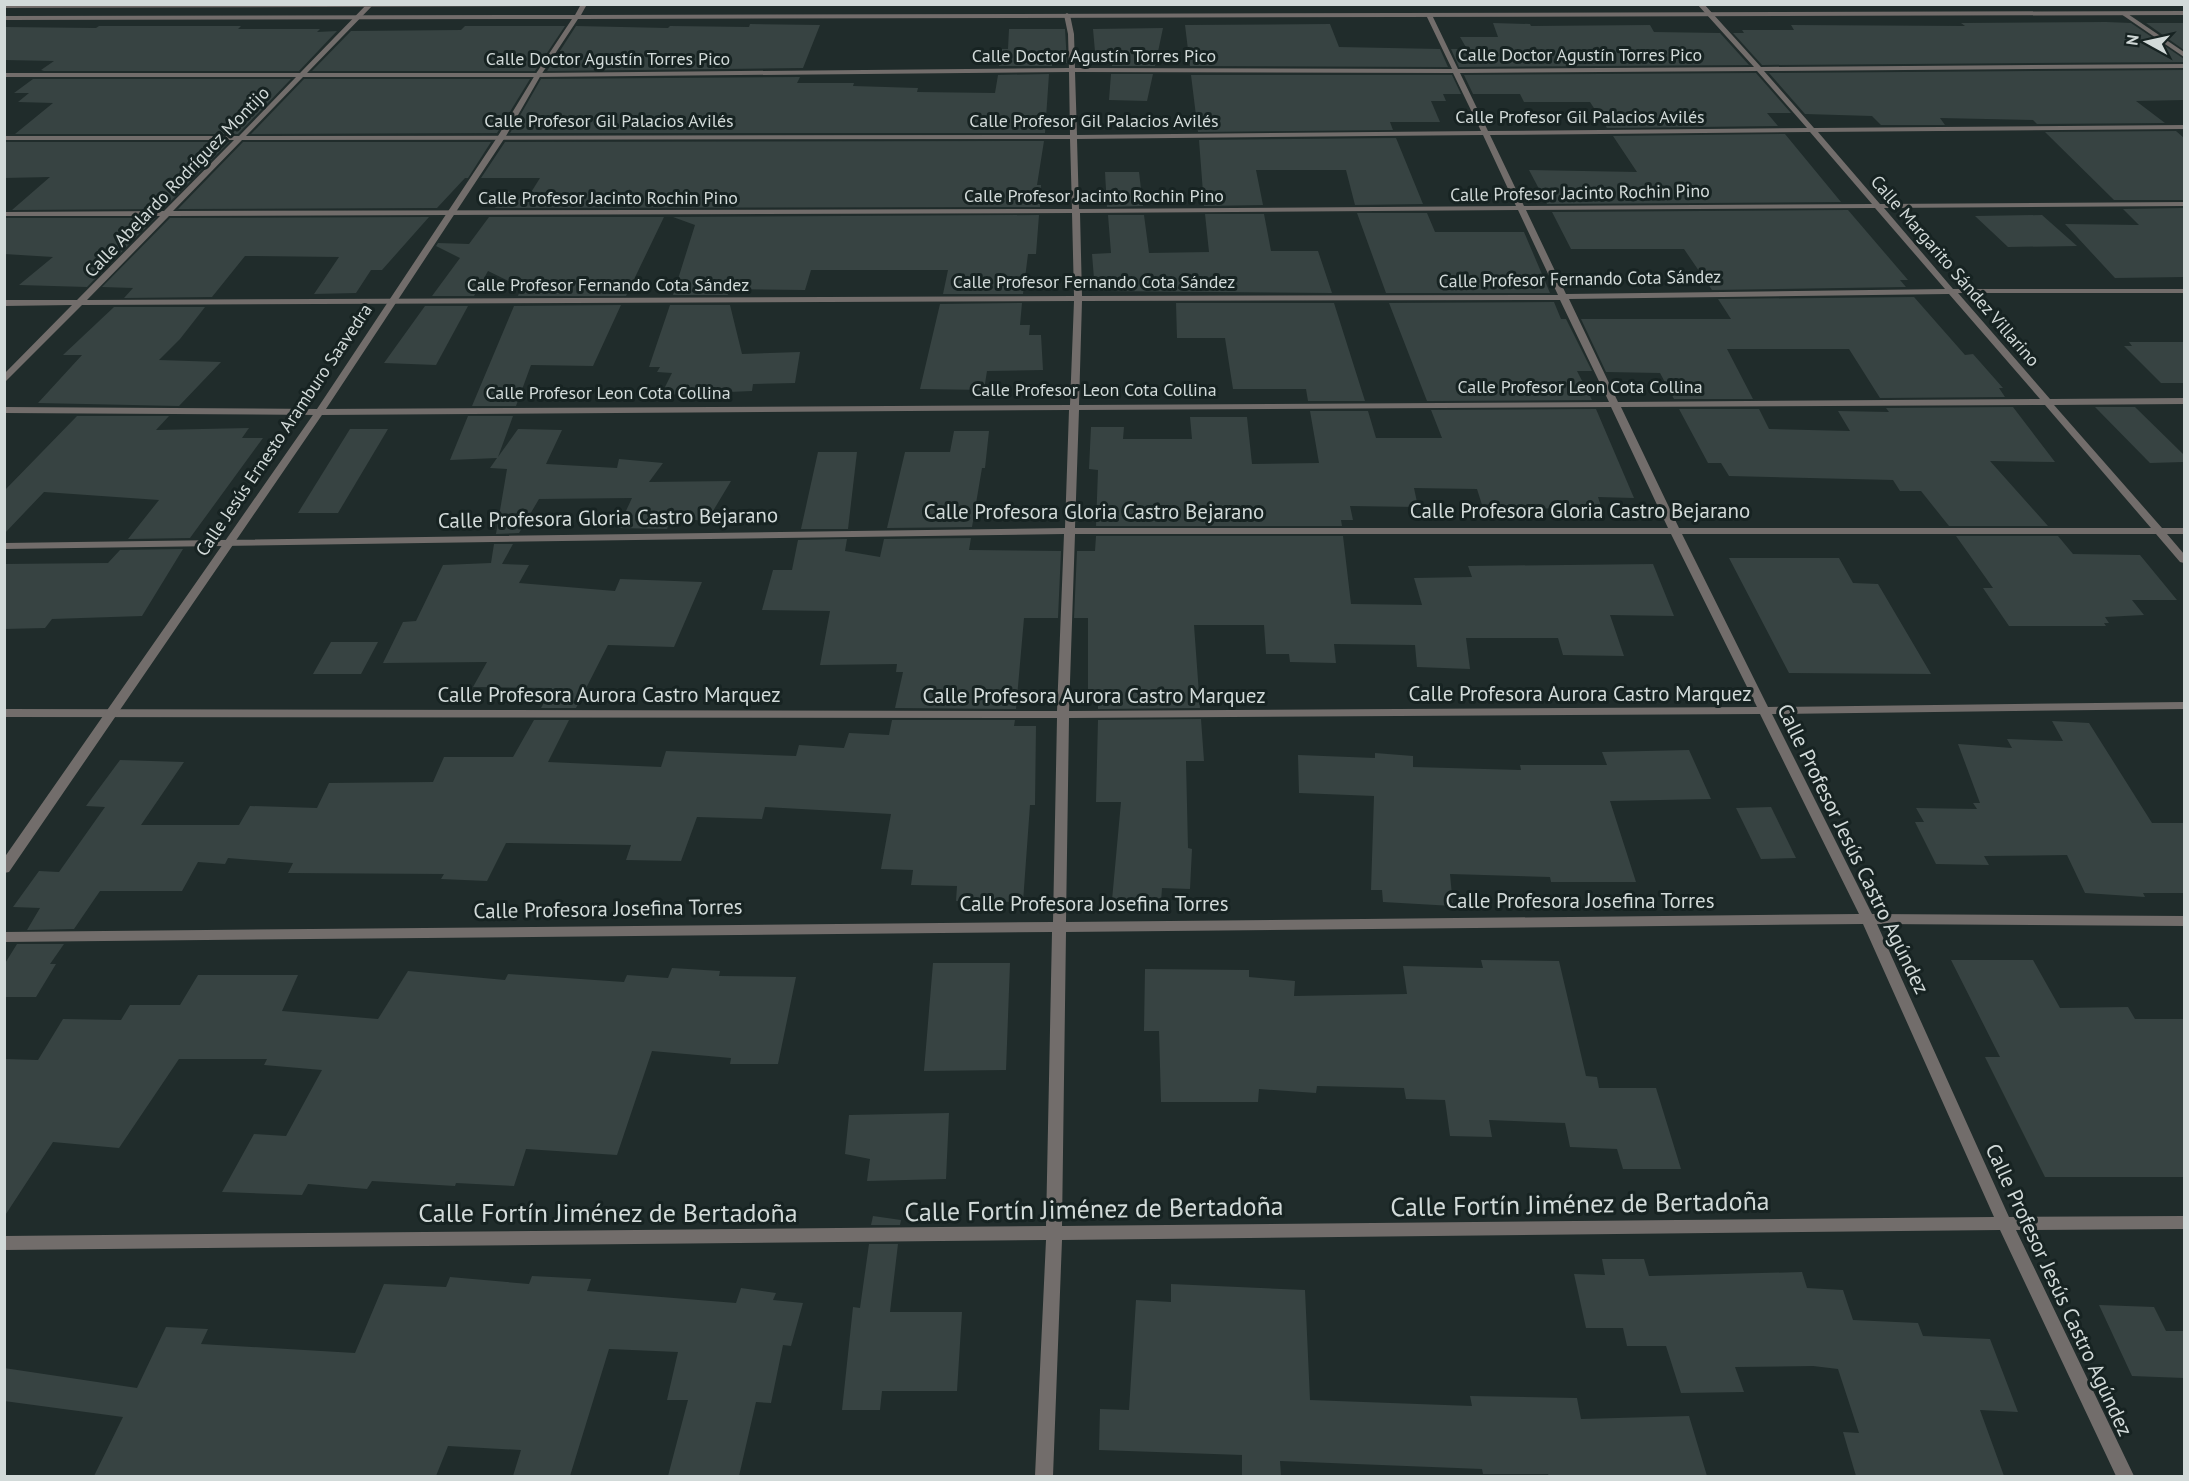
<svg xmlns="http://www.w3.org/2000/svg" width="2189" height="1481" font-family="'PT Sans',sans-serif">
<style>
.building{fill:#374342}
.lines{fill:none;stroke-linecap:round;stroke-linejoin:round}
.minor{fill:#726d6b;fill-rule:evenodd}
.tertiary{fill:#726d6b;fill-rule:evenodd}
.labels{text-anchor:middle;stroke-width:6;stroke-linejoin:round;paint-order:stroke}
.far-street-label{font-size:18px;fill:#d2dad9;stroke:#172322}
.street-label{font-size:21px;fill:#d2dad9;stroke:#172322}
.near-street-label{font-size:26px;fill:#d2dad9;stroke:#172322}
</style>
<rect width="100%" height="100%" fill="#202c2b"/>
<g class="building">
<path d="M2106 22 2131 23 2184 59V62L1762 65 1733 33H1744L1742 30H1794L1791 25 1965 26 1961 23Z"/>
<path d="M1493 23 1530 24 1531 26 1650 25 1654 32 1720 33 1749 65 1459 67 1451 49H1467L1460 37H1498Z"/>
<path d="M2146 23H2184V50Z"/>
<path d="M750 24 820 25 803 68 547 71 576 26 668 28 670 26 749 27Z"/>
<path d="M1330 24 1339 47 1440 49 1448 67 1190 66 1185 25Z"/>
<path d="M99 26H241L238 29H320L317 32 337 31 299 71H44L41 70 54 61 4 60V27L96 28Z"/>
<path d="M465 26H565L535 71H312L351 31 461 30Z"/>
<path d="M1163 28 1155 66H1112V63H1096L1093 29Z"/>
<path d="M1009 29H1065L1067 63 1052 62V66H999L1002 49H1008Z"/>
<path d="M2184 70V100L2136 101 2165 123 2037 124 2033 120 1940 118 1945 125H1881L1872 116 1805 114 1769 73Z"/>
<path d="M1756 73 1791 113H1767L1778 126 1607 128 1590 102H1524L1520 94H1473L1464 75Z"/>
<path d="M1049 74 1045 133H510L541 79 800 77 797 83H854L853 86 918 88 917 92 995 93 998 75Z"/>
<path d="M1111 74H1153L1147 101 1109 100Z"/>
<path d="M1191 75H1452L1461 94H1443L1446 101H1431L1440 122H1390L1393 130 1198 132Z"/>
<path d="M33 79H291L238 134H15L53 103 18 102 29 93H14Z"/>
<path d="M304 79H530L497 133 251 134Z"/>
<path d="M2176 131 2184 138V200H2114L2045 132Z"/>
<path d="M1785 134 1841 202 1547 204 1529 170 1637 172 1613 136Z"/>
<path d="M1396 138 1423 204 1355 205 1346 170H1256L1263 205 1204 206 1199 140Z"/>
<path d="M1044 141 1037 185H1041L1040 207 495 208 508 191 525 202 540 178H481L505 142Z"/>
<path d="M4 142H229L163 209 12 210 50 177 4 178Z"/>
<path d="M243 142H491L468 178H465L437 208 178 209Z"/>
<path d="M1105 172H1139L1143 206 1107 207Z"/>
<path d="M2184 208V277L2115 278 2065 224 2139 225 2123 209Z"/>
<path d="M1848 210 1908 280H1900L1906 287 1712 290 1684 249H1571L1552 212Z"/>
<path d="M1357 213H1427L1435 232H1524L1550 293H1386Z"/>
<path d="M1205 214H1264L1271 251H1318L1332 293 1095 291 1092 254 1111 253 1108 215H1144L1149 253 1209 252Z"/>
<path d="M1039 215 1036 254H1028L1023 294H943L948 270H811L805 290 727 289 728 295H673L695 225 673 217Z"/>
<path d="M2042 215 2077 246 2008 247 1975 216Z"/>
<path d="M429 217 382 270H371L356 293 314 294 339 257 245 256 212 297 124 298 133 288 102 287 170 218Z"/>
<path d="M489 217H664L626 296H518L521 287 488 271 474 296H432L460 258 436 246 438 243 469 244Z"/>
<path d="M4 218H155L87 287 19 285 53 257 4 254Z"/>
<path d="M1914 297 1965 355 1973 354 2003 388H1999L2005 397 1880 398 1849 349H1727L1753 399H1674L1660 373 1606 372 1581 319H1731L1718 299Z"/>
<path d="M1554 302 1561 319H1566L1592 371H1577L1592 400 1427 401 1389 303Z"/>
<path d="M1022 303 1020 325H1030L1029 335H1041L1043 370 987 371 984 390 920 389 940 304Z"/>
<path d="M1176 303H1334L1365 401H1308L1306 389H1233L1225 338H1177Z"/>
<path d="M621 305 593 366 531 365 516 406H472L514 306Z"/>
<path d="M670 305H730L742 354 800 352 795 383 753 384 752 391 661 395 672 373 657 372 660 367H649Z"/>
<path d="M425 306H468L436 365 384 363Z"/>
<path d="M114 307H205L180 339 159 360 221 362 179 406 38 403 82 355H63Z"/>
<path d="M2129 342H2184V383H2161L2124 346H2132Z"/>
<path d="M2013 407 2055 462 1990 461 2048 526H1949L1921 491H1900L1893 480 1729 476 1721 463H1708L1679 409H1759L1769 429 1850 431 1838 411 1889 412 1886 408Z"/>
<path d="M2095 407H2135L2184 455V462L2150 463Z"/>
<path d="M1596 409 1634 498 1598 497 1602 509 1483 508 1477 489 1414 488 1418 507 1350 506 1353 520H1341L1342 526H1096L1098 470 1089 469 1091 427H1124L1123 439H1192L1190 417H1247L1252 464 1319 463 1310 411H1368L1376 438H1442L1431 410Z"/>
<path d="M77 416H169L156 430 249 428 242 438H263L190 538 128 539 159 500 44 492 4 534 5 490Z"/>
<path d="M468 416H513L498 457 518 429 562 430 546 464 617 468 619 459 663 463 649 482 731 481 707 521 671 518 667 529 618 528 632 498 539 499 519 533 496 534 507 469 490 468 497 458 450 460Z"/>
<path d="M350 429H388L338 513H298Z"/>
<path d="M954 431H989L985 468H982L972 527 887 528 905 452H950Z"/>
<path d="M818 452H857L848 529H801Z"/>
<path d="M1096 536H1343L1351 604 1422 605 1414 578 1472 577 1468 566 1653 564 1674 616 1610 615 1624 656 1563 655 1558 638H1466L1470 669 1417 667 1415 645 1334 644 1336 663 1290 662 1289 654H1266L1264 625H1194L1200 708 1098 709V692H1088V618H1074L1077 551H1095Z"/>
<path d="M1956 536H2058L2073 554 2140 555 2177 600H2132L2144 615 2105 617 2109 623H2104L2106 626H2009L1983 588H1993Z"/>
<path d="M971 538 969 550 1061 551 1058 618H1024L1016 709 895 708 903 672H896L897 664 820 665 830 611 762 610 773 570H792L798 540 847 539 845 551 880 557 884 539Z"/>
<path d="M494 544H513L502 564 529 565 519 583 615 591 620 579 702 582 674 647 608 645 576 708H541L552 688 473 687 487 662 383 663 403 622 416 621 443 565 491 563Z"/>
<path d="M183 549 142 616 52 619 45 628 4 629V564L108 563 120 550Z"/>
<path d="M1729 558H1839L1853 583 1878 584 1931 674 1789 673Z"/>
<path d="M331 642H378L361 674H313Z"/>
<path d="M1201 719 1204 761H1186L1188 848 1192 849 1190 889 1162 888 1161 902 1112 900 1121 802H1096L1098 720Z"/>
<path d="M534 720H569L548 762 661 767 666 751 796 756 799 745 844 748 849 733 889 735 892 720H1015L1014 726H1036L1035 805H1030L1023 902 956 901 957 886 911 885 913 870 881 869 891 814 765 807 762 819 697 817 681 861 626 860 631 845 506 843 487 881 441 879 444 874 288 873 293 863 228 858 225 864 198 862 182 891H100L74 929 27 930 40 908 13 907 39 871 59 872 105 807 86 806 120 760 184 762 141 825H239L250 806 317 808 329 783 433 782 444 757H513Z"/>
<path d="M2052 721 2089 723 2152 823H2184V893H2143L2145 897 2085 893 2067 855 1984 856 1989 865 1936 864 1915 822H1924L1916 808 1977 809 1973 803H1980L1958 744 2012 748 2007 739 2063 741Z"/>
<path d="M1689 750 1711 799 1610 801 1636 882H1551L1550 877 1450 874 1453 906 1383 902 1382 890H1371L1374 796 1299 793 1298 755 1375 758V753L1413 756V767L1521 770 1520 765H1607L1602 752Z"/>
<path d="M1771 807 1796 858 1761 859 1736 808Z"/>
<path d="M17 944H64L50 964H56L36 997H4V965Z"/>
<path d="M1481 960 1559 961 1586 1076 1597 1077 1599 1088H1656L1681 1169H1623L1617 1149 1570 1147 1565 1123 1489 1120 1492 1137 1450 1136 1445 1100 1406 1099 1404 1088 1317 1086 1316 1093 1259 1089 1258 1102H1161L1159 1031H1144L1145 969 1249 970V977L1295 981 1294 996 1407 994 1403 966 1483 968Z"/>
<path d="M1951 960H2033L2060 1008 2128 1007 2135 1019H2184V1177H2045L1985 1057H2000Z"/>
<path d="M933 963H1010L1006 1070 924 1071Z"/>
<path d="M672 968 720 971 719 976 796 977 778 1064H730L731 1058 652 1051 617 1155 526 1149 514 1186 456 1183 455 1186 372 1181 367 1189 308 1184 302 1195 222 1192 254 1134 286 1136 322 1070 264 1065 267 1059H179L119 1148 53 1142 4 1217V1059L38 1060 63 1019 121 1020 130 1005H180L198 975H298L282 1011 378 1019 408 971 505 980 508 974 624 982 627 975 668 978Z"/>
<path d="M949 1113 946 1179 867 1181 870 1159 845 1154 849 1115Z"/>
<path d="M873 1216 901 1220 900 1225H871Z"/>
<path d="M869 1244H898L890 1312H962L957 1391H882L880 1410H842L853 1307 860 1308Z"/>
<path d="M1602 1259H1644L1649 1276 1802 1272 1807 1288 1843 1290 1853 1320 1918 1323 1923 1336 1990 1339 2018 1412 1980 1410 2004 1476H1856L1843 1432 1859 1433 1838 1369 1813 1366 1735 1367 1744 1392 1681 1393 1666 1346H1627L1623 1328H1586L1574 1274 1605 1275Z"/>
<path d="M532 1276 591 1279 587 1291 736 1303 741 1288 776 1293 773 1300 803 1303 791 1346 783 1345 771 1403 756 1402 739 1476H668L688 1400H667L678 1352 609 1349 570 1476H513L521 1450 448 1446 436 1476H94L123 1417 4 1401V1368L137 1388 166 1327 208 1329 201 1344 355 1353 384 1284 446 1287 450 1277 529 1284Z"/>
<path d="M1171 1284 1305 1290 1310 1400 1472 1406 1470 1396 1577 1398 1581 1419 1689 1416 1707 1476H1549L1548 1474H1483L1482 1469 1280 1461 1281 1476H1242V1455L1099 1450 1100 1409 1129 1410 1136 1300 1171 1302Z"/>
<path d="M2099 1305 2154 1307 2166 1331H2184V1378L2132 1376Z"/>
</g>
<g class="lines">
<g class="minor">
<path d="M367 4H374L307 73H538L1069 68 1068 34 1064 15 1067 13 1070 15 1074 34 1075 68 1452 69 1426 15 1429 13 1432 15 1458 69 1754 67 1697 4H1704L1761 67 2184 64V68L1764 71 1814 128 2184 125V129L1818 132 1880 204 2184 202V206L1884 208 1953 289H2184V293H1958L2050 399 2184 398V404L2054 405 2162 528H2184V534H2167L2184 554V563L2180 562 2156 534H1682L1768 707 2184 702V709L1772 714 1872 914 2184 916V926L1877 924 2009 1217 2184 1216V1229L2016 1230 2134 1476H2116L2000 1230 1062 1240 1053 1476H1035L1046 1240 4 1250V1236L1046 1226 1052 932 4 942V932L1053 922 1057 718 4 717V709L1057 711 1064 534 4 549V543L1065 528 1069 410 319 415 4 413V407L319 409 1070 405 1074 301 82 305 4 383V374L72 305 4 306V300H77L160 216H4V212L164 211 234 140H4V136H239L296 77H4V73H300ZM1757 71 1807 128 1488 131 1460 73ZM1069 72 1070 135 246 136 303 77H538ZM1075 72 1453 73 1481 131 1077 135ZM1810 132 1872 204 1524 206 1490 135ZM1483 135 1516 206 1079 209 1077 139ZM1070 139 1072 209 173 211 242 140ZM1875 208 1945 289 1566 294 1526 210ZM1518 210 1558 295 1082 296 1080 213ZM1072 213 1074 296 87 300 169 216ZM1949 294 2040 399 1618 402 1569 299ZM1560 300 1609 402 1079 405 1082 301ZM2045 405 2151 528H1679L1621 407ZM1611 407 1668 528H1075L1079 410ZM1075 534H1671L1757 707 1069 711ZM1760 714 1859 914 1066 922 1069 718ZM1863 924 1994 1217 1062 1226 1066 932Z"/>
<path d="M2121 12H2125L2184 52V57L2121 14Z"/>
</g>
<path class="tertiary" d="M4 4H829L586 6 581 15 2184 11V15L578 19 541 75 506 136 324 412 9 872 4 873V858L315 412 498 136 535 75 572 19 4 20V16L575 15 580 6 4 8Z"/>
</g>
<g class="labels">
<g class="far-street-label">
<text x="1580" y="61">Calle Doctor Agustín Torres Pico</text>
<text x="1094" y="62">Calle Doctor Agustín Torres Pico</text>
<text x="608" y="65">Calle Doctor Agustín Torres Pico</text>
<text x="1580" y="123">Calle Profesor Gil Palacios Avilés</text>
<text x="609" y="127">Calle Profesor Gil Palacios Avilés</text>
<text x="1094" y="127">Calle Profesor Gil Palacios Avilés</text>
<text transform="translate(177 182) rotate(-46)" y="6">Calle Abelardo Rodríguez Montijo</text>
<text transform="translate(1580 193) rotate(-1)" y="6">Calle Profesor Jacinto Rochin Pino</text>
<text x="1094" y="202">Calle Profesor Jacinto Rochin Pino</text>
<text x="608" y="204">Calle Profesor Jacinto Rochin Pino</text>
<text transform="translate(1955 271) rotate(49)" y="6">Calle Margarito Sández Villarino</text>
<text transform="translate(1580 279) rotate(-1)" y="6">Calle Profesor Fernando Cota Sández</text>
<text x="1094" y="288">Calle Profesor Fernando Cota Sández</text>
<text x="608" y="291">Calle Profesor Fernando Cota Sández</text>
<text x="1580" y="393">Calle Profesor Leon Cota Collina</text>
<text x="1094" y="396">Calle Profesor Leon Cota Collina</text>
<text x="608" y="399">Calle Profesor Leon Cota Collina</text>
<text transform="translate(284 430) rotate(-56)" y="6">Calle Jesús Ernesto Aramburo Saavedra</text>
</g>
<g class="street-label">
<text x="1580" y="518">Calle Profesora Gloria Castro Bejarano</text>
<text x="1094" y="519">Calle Profesora Gloria Castro Bejarano</text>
<text transform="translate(608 518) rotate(-1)" y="7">Calle Profesora Gloria Castro Bejarano</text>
<text x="1580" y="701">Calle Profesora Aurora Castro Marquez</text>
<text x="609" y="702">Calle Profesora Aurora Castro Marquez</text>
<text x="1094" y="703">Calle Profesora Aurora Castro Marquez</text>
<text transform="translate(1853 849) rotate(64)" y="7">Calle Profesor Jesús Castro Agúndez</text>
<text x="1580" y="908">Calle Profesora Josefina Torres</text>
<text x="1094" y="911">Calle Profesora Josefina Torres</text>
<text transform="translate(608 909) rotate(-1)" y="7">Calle Profesora Josefina Torres</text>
<text transform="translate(2059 1290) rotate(65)" y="7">Calle Profesor Jesús Castro Agúndez</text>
</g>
<g class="near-street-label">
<text transform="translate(1580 1204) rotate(-1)" y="9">Calle Fortín Jiménez de Bertadoña</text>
<text transform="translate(1094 1209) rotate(-1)" y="9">Calle Fortín Jiménez de Bertadoña</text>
<text x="608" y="1222">Calle Fortín Jiménez de Bertadoña</text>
</g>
</g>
<rect width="2189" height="1481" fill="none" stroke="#d2dad9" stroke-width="12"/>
<g transform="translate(2147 42) rotate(278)" stroke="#172322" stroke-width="4.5" paint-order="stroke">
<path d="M0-4.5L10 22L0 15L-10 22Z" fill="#d2dad9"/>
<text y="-9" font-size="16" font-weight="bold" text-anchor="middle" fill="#d2dad9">N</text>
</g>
</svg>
